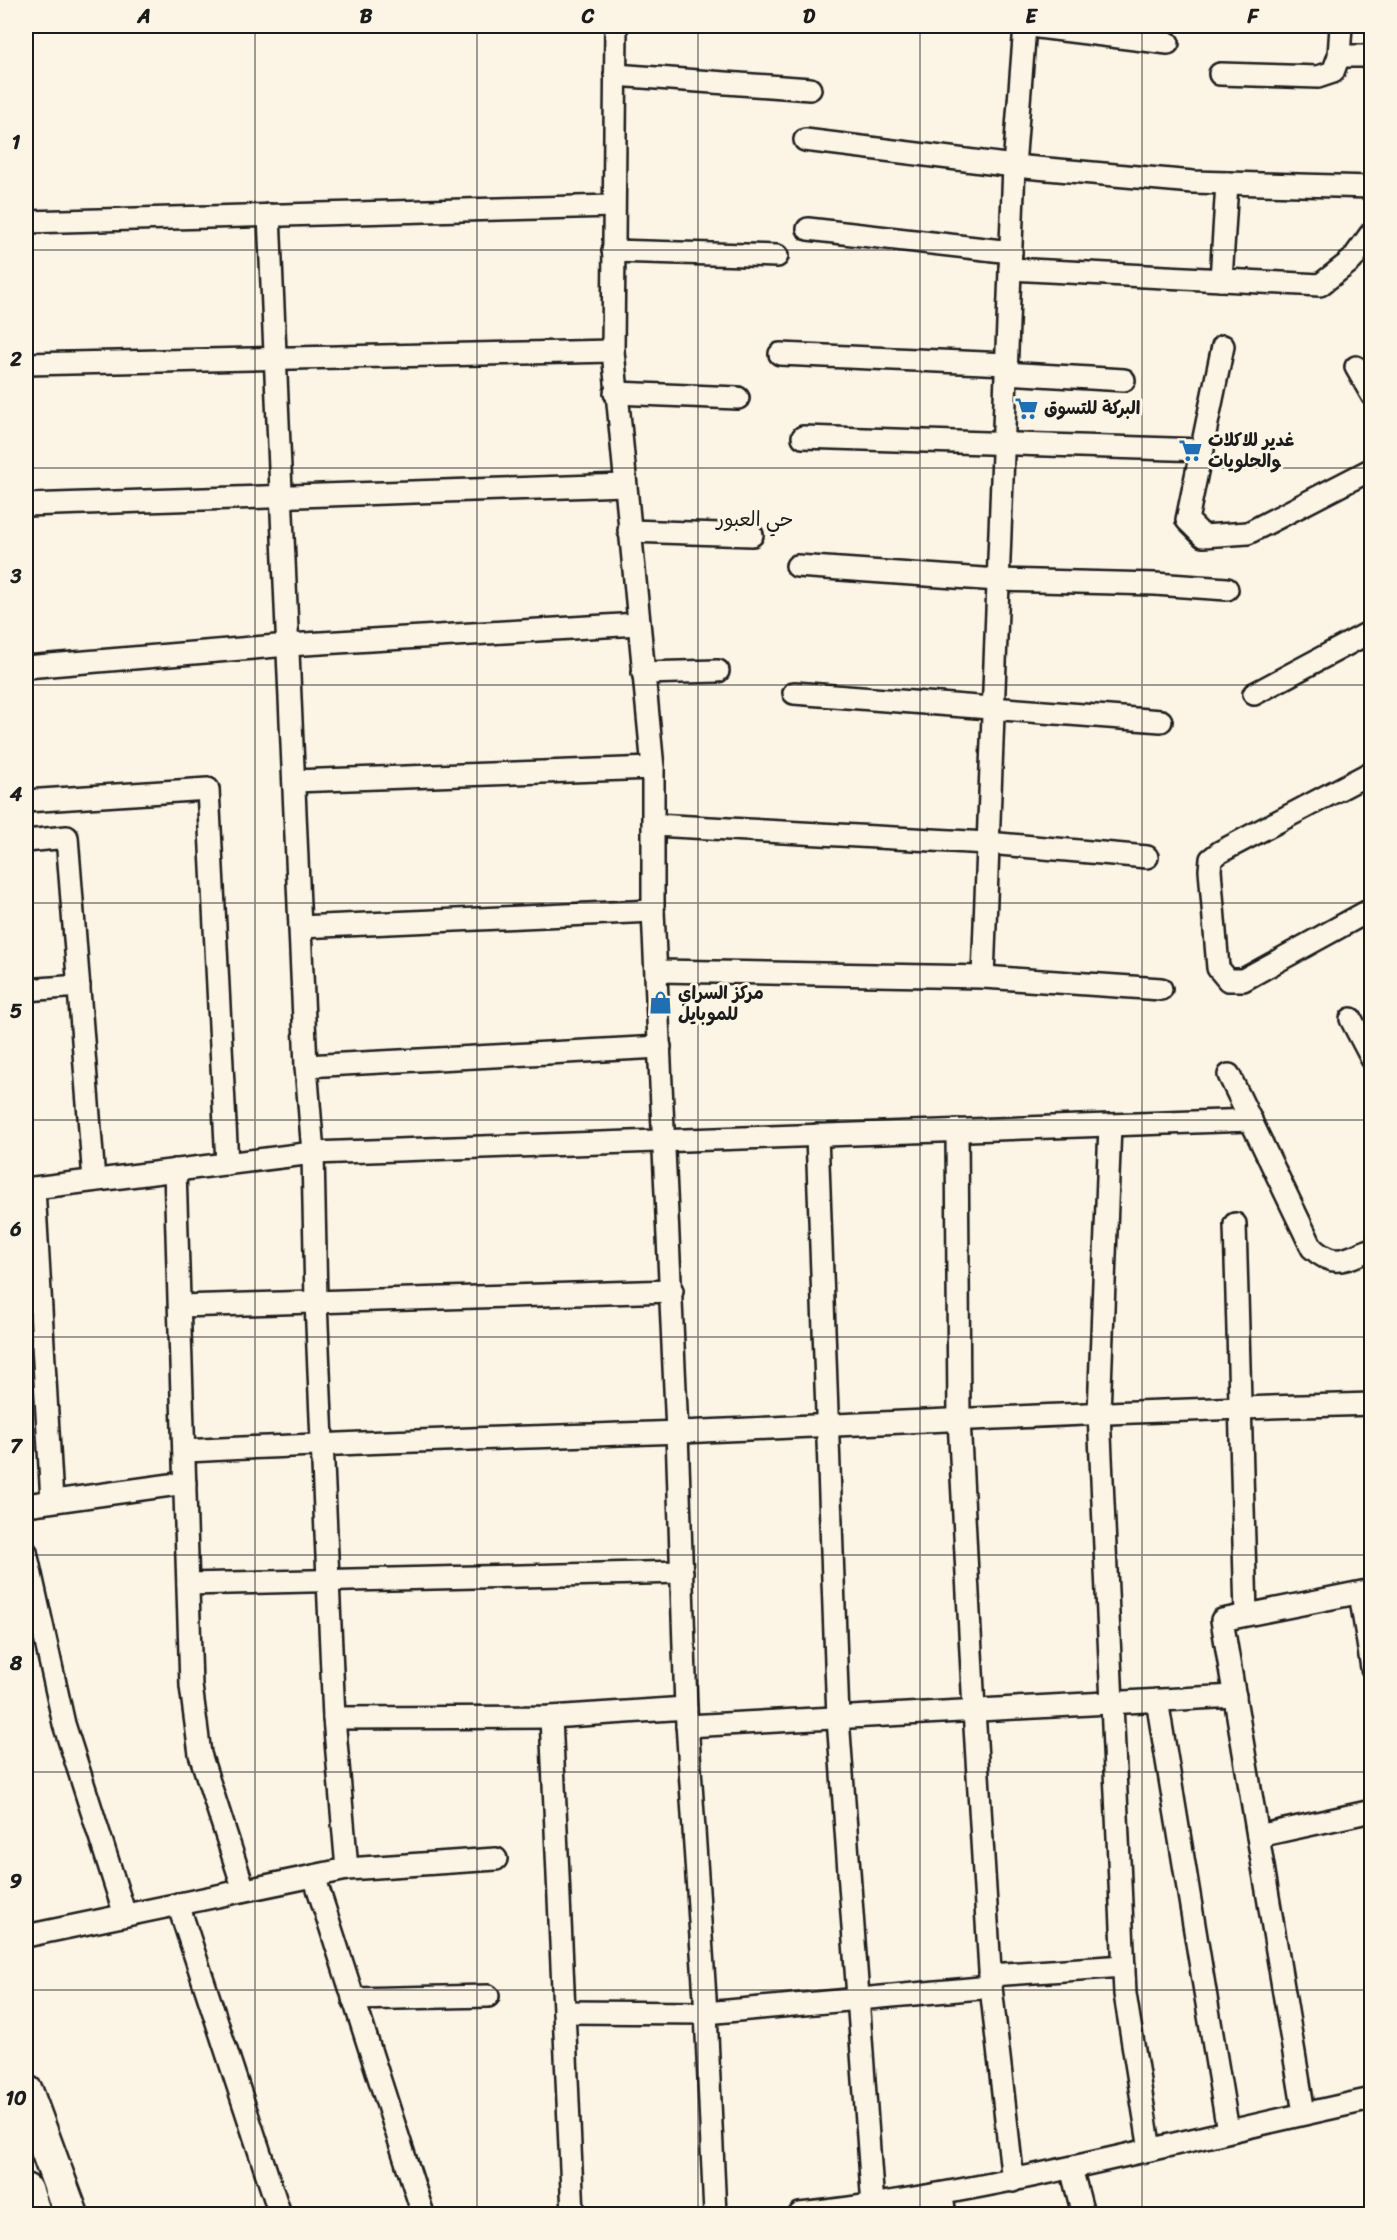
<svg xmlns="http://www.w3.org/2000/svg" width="1397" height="2240" font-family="Sriracha,'Playpen Sans Arabic',sans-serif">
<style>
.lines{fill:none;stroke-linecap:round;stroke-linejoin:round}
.street-casing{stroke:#1c1c1c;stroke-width:26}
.primary-casing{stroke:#1c1c1c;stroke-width:38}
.street{stroke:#fcf5e5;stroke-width:21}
.primary{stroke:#fcf5e5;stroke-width:33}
.grid{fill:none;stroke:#1c1c1c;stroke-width:1.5;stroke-opacity:0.55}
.labels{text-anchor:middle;stroke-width:6;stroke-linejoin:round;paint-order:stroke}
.poi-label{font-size:18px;font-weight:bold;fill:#1c1c1c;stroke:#fcf5e5;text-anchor:start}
.neighbourhood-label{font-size:20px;fill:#1c1c1c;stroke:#fcf5e5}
.neatline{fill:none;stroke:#1c1c1c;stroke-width:2}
.grid-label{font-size:20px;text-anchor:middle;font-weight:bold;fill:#1c1c1c}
</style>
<rect width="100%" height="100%" fill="#fcf5e5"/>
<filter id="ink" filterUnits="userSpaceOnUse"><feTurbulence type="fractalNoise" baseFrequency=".0167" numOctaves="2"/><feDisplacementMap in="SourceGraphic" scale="12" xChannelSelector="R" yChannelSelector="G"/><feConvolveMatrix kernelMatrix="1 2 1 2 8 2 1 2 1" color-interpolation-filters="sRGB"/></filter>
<g filter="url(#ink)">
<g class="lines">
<defs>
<g id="street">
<path d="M616 26 613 351 653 768V911L677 1432 686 1708 706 2013 715 2214"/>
<path d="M1030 26 1168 43"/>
<path d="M1339 56H1372"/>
<path d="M1220 74 1318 77 1333 72 1339 56 1341 26"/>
<path d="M615 75 810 89"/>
<path d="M805 140 1014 166 1193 182 1372 187"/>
<path d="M269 215 306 1066 313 1153 316 1302 334 1718 347 1869"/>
<path d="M26 222 613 206"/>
<path d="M808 229 1011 252"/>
<path d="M613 251 777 256"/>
<path d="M1010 269 1320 285 1352 260 1372 232"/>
<path d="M1221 280 1227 183"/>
<path d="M1223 346 1187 520 1203 536 1248 533 1372 469"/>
<path d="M780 354 1007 364"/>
<path d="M26 364 613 351"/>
<path d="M1356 367 1372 395"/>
<path d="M1006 373 1124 380"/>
<path d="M615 393 738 398"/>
<path d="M803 437 1203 450"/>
<path d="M26 505 625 485"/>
<path d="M629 531 752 535"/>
<path d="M797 566 998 580 1155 584 1227 589"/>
<path d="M26 667 288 645 638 624"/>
<path d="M643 673 718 671"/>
<path d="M794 693 1161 721"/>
<path d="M1254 694 1372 631"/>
<path d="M1372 772 1220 852 1211 859 1210 870 1218 968 1228 980H1243L1372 909"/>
<path d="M294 781 653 768"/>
<path d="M26 801 208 789 227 1164"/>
<path d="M654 825 988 843 1147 857"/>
<path d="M26 841 67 837 94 1180"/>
<path d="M300 927 653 911"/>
<path d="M658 971 983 977 1161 989"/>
<path d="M983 977 1014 166 1025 26"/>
<path d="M26 990 79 986"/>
<path d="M1351 1019 1372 1059"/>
<path d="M306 1066 660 1047"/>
<path d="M1229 1075 1312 1248C1335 1269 1345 1259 1372 1249"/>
<path d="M1110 1125 1099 1413 1125 1994 1150 2150"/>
<path d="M957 1130 959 1419 974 1710 991 1987 1013 2181"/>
<path d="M817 1135 838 1718 873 2206"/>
<path d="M175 1170 191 1686 200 1754 244 1890"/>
<path d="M34 1188 52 1501"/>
<path d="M26 1189 313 1153 1251 1120"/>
<path d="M1235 1224 1246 1614"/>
<path d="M180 1306 672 1291"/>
<path d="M184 1451C349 1442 514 1438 679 1432 910 1422 1141 1410 1372 1404"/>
<path d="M26 1505 185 1483"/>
<path d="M26 1552 64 1724 125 1915"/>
<path d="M188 1584 682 1572"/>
<path d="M1360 1593 1372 1668"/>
<path d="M1157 1700 1228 2131"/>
<path d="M551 1717 573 2214"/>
<path d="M334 1718 551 1717 686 1708"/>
<path d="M687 1726 1235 1696"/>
<path d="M1258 1836 1372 1811"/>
<path d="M314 1876 423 2214"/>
<path d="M178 1904 280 2214"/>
<path d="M26 1936 347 1869 496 1859"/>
<path d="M990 1975 1124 1966"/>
<path d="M353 1999 488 1996"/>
<path d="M564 2012 706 2013 991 1987"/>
<path d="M1304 2113 1222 1620 1372 1590"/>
<path d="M1071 2168 1083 2214"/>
<path d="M941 2194 945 2214"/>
<path d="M800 2214C994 2193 1181 2140 1372 2099"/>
</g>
<g id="primary">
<path d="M26 2092 71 2214"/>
<path d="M26 2191 34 2214"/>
</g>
</defs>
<use href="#street" class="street-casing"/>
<use href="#primary" class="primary-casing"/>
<use href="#street" class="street"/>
<use href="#primary" class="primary"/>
</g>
</g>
<path class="grid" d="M255 26V2214M477 26V2214M698 26V2214M920 26V2214M1142 26V2214M26 250H1372M26 468H1372M26 685H1372M26 903H1372M26 1120H1372M26 1337H1372M26 1555H1372M26 1772H1372M26 1990H1372"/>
<defs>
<symbol id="supermarket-bare" viewBox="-9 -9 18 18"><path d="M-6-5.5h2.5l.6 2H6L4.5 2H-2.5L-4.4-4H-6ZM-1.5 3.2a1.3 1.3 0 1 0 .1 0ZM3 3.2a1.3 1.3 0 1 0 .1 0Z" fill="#1f6fb2" stroke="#fcf5e5" stroke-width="2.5" paint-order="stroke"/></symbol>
<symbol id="shop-bare" viewBox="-9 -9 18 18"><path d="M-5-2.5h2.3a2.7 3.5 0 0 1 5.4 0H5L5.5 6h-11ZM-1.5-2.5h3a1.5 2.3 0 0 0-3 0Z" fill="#1f6fb2" stroke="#fcf5e5" stroke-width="2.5" paint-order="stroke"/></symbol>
</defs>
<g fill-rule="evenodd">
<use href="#supermarket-bare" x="1010" y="392" width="33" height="33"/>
<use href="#supermarket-bare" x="1174" y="434" width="33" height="33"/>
<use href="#shop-bare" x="644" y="986" width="33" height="33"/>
</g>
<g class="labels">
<g class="poi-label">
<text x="1044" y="414">البركة للتسوق</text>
<text x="1208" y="446">غدير للاكلات<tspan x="1208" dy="21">والحلويات</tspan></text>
<text x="678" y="999">مركز السراي<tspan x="678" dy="21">للموبايل</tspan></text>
</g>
<g class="neighbourhood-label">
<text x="755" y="526">حي العبور</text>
</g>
</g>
<rect width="1397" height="2240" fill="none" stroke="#fcf5e5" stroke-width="66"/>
<rect x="33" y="33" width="1331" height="2174" class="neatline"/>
<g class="grid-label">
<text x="144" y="23">A</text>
<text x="366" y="23">B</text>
<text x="588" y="23">C</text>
<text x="809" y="23">D</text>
<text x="1031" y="23">E</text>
<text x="1253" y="23">F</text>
<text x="16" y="149">1</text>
<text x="16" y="366">2</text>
<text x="16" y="583">3</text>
<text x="16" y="801">4</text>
<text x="16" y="1018">5</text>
<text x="16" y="1236">6</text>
<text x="16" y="1453">7</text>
<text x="16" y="1670">8</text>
<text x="16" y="1888">9</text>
<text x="16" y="2105">10</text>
</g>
</svg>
